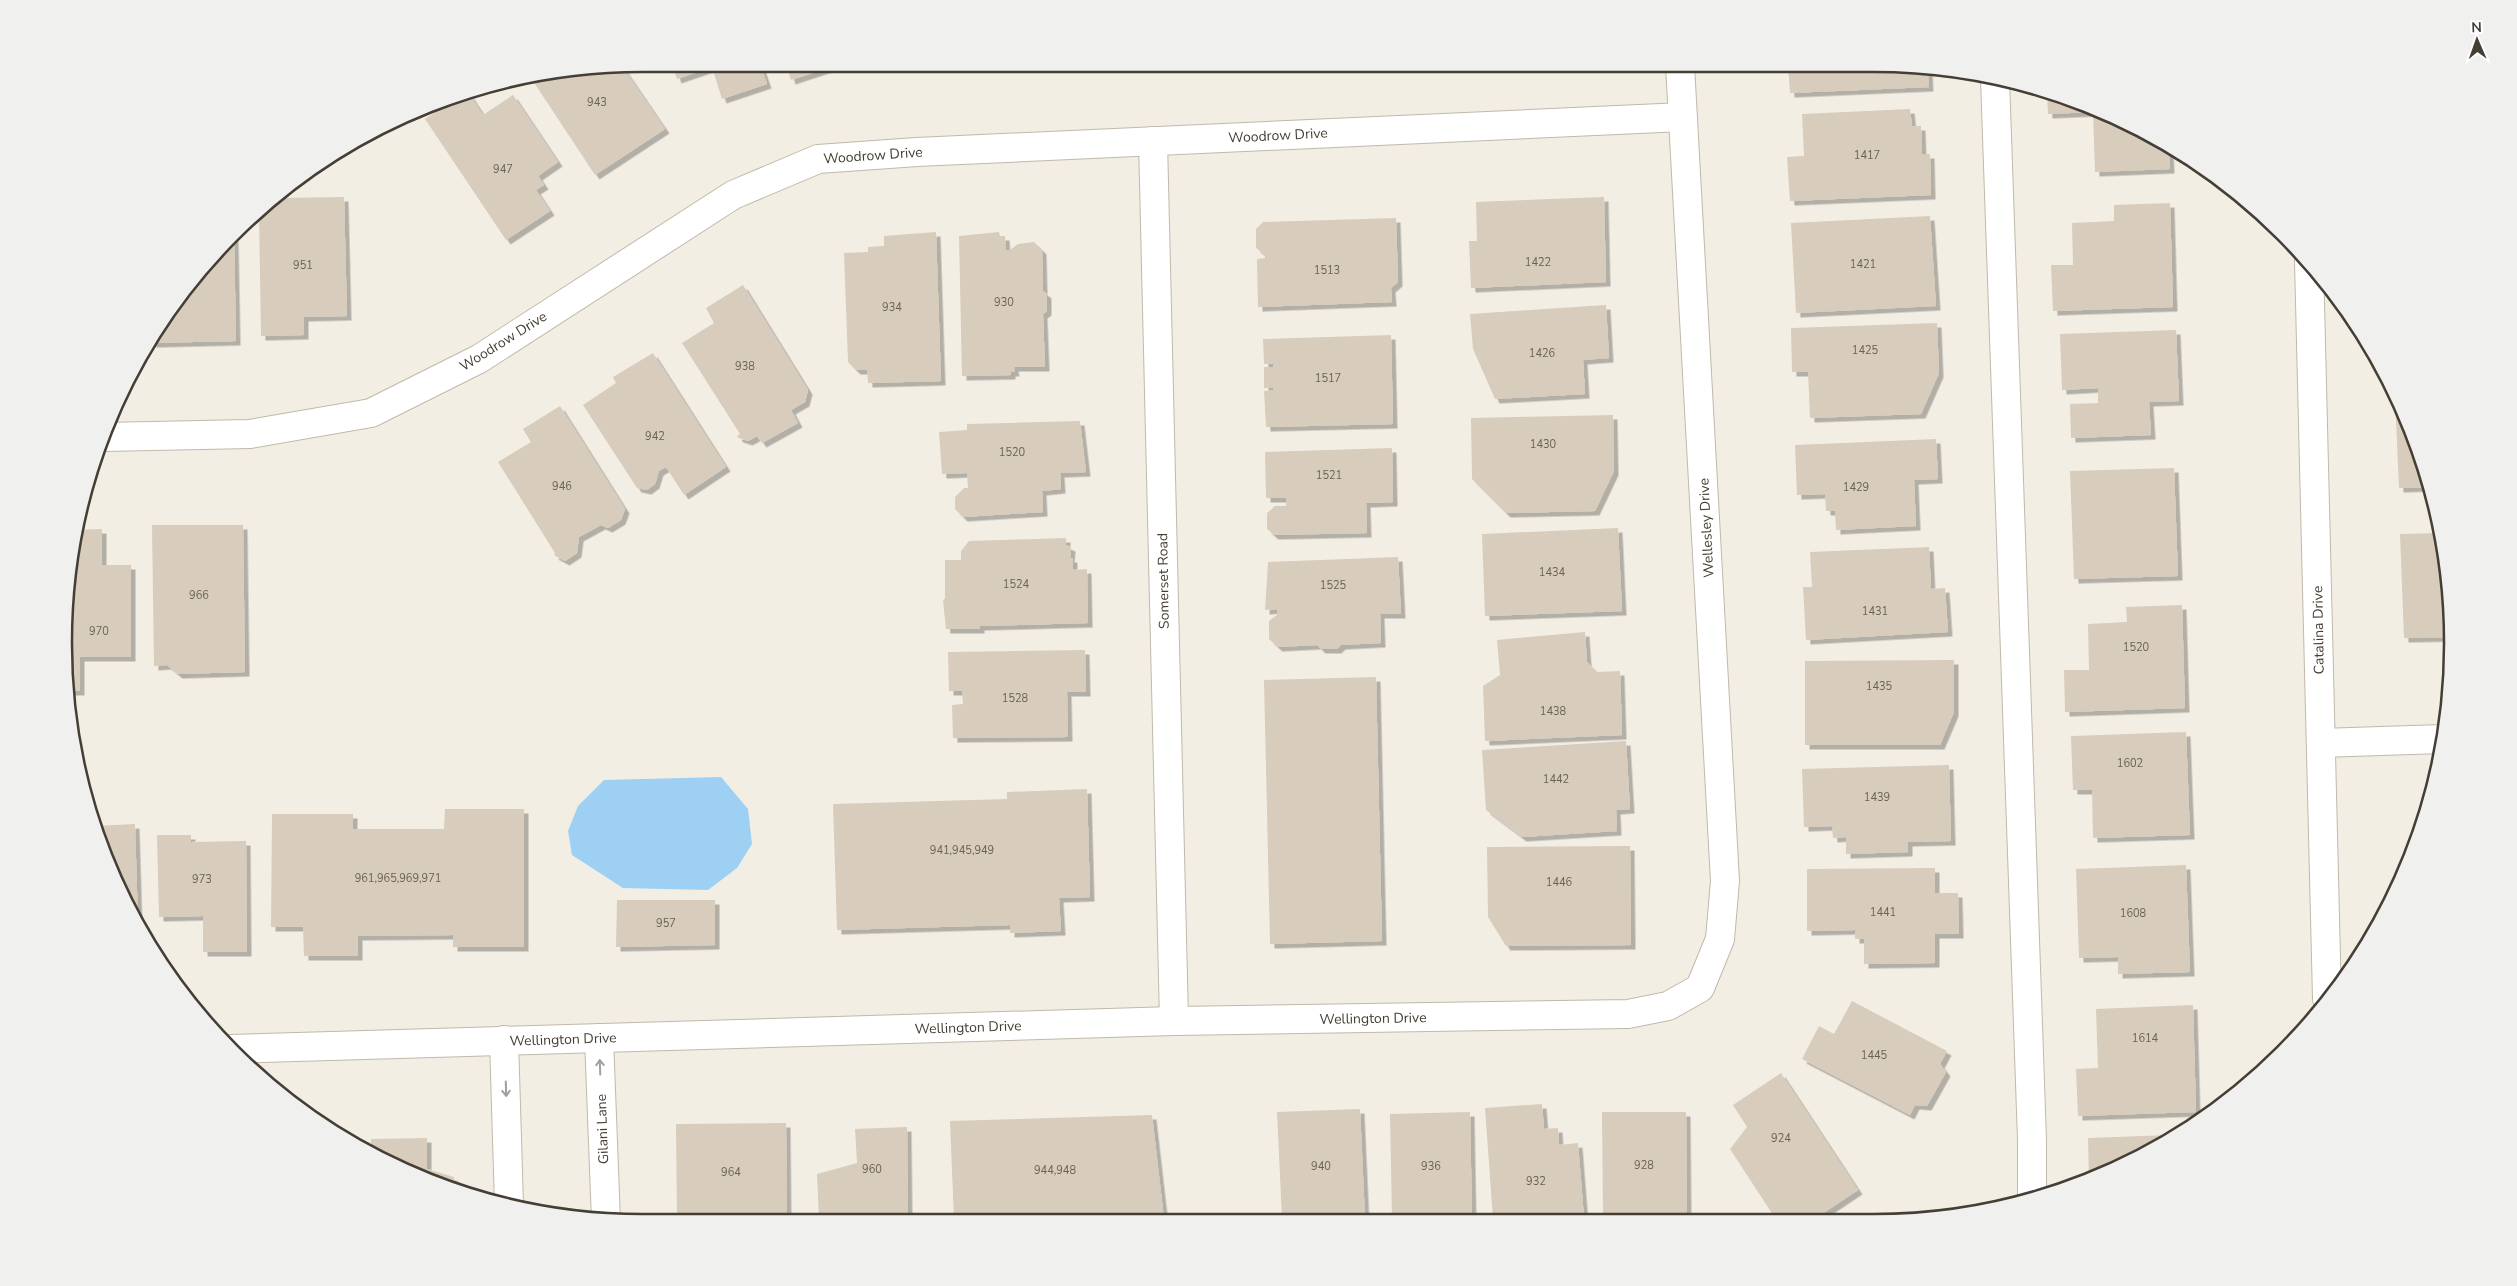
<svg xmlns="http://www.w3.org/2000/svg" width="2517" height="1286" font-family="'Nunito Sans',sans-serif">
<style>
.water{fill:#9dd0f2}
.building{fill:#d8ccbc;filter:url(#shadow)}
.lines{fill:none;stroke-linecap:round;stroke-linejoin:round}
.minor-casing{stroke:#c1b9a9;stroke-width:30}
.minor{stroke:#fff;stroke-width:28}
.oneway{stroke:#a29e9a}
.labels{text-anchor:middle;stroke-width:4;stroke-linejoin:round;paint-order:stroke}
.number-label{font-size:11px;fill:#6a6256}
.street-label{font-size:14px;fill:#453e34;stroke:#fff}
.rim{fill:none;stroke:#453e34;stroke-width:2.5}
</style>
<defs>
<filter id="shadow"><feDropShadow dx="4.5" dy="4.5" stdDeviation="0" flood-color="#0004"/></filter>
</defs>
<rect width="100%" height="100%" fill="#f3eee4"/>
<path class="water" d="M721 777 748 809 752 844 737 868 708 890 623 888 572 855 568 831 578 806 604 780Z"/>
<g class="building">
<path d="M672 64H760L767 84 722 99 712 67 677 79Z"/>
<path d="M786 64H834V66L791 80Z"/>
<path d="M1788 65H1912L1928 68 1929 87 1790 93Z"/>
<path d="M622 66 665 129 595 175 529 75Z"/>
<path d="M465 92H468L483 115 513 95 558 162 538 176 544 185 536 190 550 211 506 240 425 119Z"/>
<path d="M2047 92 2130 123 2169 148 2170 169 2095 172 2093 112 2048 114Z"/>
<path d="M1910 109 1912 126H1921L1922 154H1930L1931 195 1790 201 1787 157 1804 156 1802 114Z"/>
<path d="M344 197 347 316 304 317V335L261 336 259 213 274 198Z"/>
<path d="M1604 197 1606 282 1471 288 1469 241H1477L1476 202Z"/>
<path d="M2170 203 2173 307 2053 311 2051 265H2073L2072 223 2114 221V205Z"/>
<path d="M1930 216 1936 306 1796 313 1791 223Z"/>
<path d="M1396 218 1398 282 1391 288 1392 302 1258 307 1257 259 1265 258V255L1256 248V229L1263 222Z"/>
<path d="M936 232 941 381 868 383 867 370H856L848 362 844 253 868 252V247L884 246V236Z"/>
<path d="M999 232 1000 236H1005L1006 250H1010L1018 244 1034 242 1042 250 1043 291 1047 294V311L1043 314 1045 367H1014L1015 372H1011V375L962 376 959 236Z"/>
<path d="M234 236 236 341 152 343V339L161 321 208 261Z"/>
<path d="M743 285 808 390 805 402 791 410 798 423 762 443 757 436 748 441 739 438 737 436 740 434 682 343 714 323 706 308Z"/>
<path d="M1606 305 1609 358 1583 360 1585 394 1495 399 1473 349 1470 314Z"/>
<path d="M1937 323 1939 373 1921 414 1810 418 1808 372H1792L1791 328Z"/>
<path d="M2176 330 2179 401 2149 402 2151 435 2071 438 2070 404 2098 403V388L2062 390 2060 334Z"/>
<path d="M1391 335 1393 424 1266 427 1264 391 1273 390V388H1264V367H1273V364H1264L1263 339Z"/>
<path d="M653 353 726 467 684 495 666 467 659 471 655 484 647 490 637 488 583 405 616 383 613 377Z"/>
<path d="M2395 397 2422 457 2430 487 2399 488Z"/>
<path d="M560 406 625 509 621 520 608 528 601 525 579 537 577 553 565 561 554 555 555 553 498 462 531 442 523 429Z"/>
<path d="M1613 415 1614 471 1595 511 1506 513 1472 479 1471 418Z"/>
<path d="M1080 421 1086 472 1060 473 1061 489 1042 491 1043 512 963 517 955 509V497L964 488H968L967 473 942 474 939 432 967 430V424Z"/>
<path d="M1936 439 1938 479 1914 480 1916 526 1836 530 1835 511H1826L1825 494 1797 495 1795 445Z"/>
<path d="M1392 448 1393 502 1366 503 1367 533 1274 535 1267 529V513L1275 506H1286V498H1266L1265 452Z"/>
<path d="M2174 468 2178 576 2074 579 2070 471Z"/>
<path d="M152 525H243L245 672 178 674 167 665 154 666Z"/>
<path d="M1618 528 1622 611 1485 616 1482 534Z"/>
<path d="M102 529V565H131V657H80V691H68L65 605 75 530Z"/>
<path d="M2440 533 2448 567 2451 637 2404 638 2400 534Z"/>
<path d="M1066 538V545L1071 547 1070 558H1073V570L1087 569 1088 623 980 626V629H946L943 601 945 598V560H961V551L969 541Z"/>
<path d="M1929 547 1931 589 1945 588 1948 632 1806 640 1803 587H1812L1810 552Z"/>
<path d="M1398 557 1401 614H1380L1381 643 1341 645 1337 649H1321L1317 645 1278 647 1269 639V621L1277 615V609L1265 610 1268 562Z"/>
<path d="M2182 605 2185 708 2065 712 2064 670H2089L2088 624 2127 622 2126 607Z"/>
<path d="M1585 632 1587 662 1597 672 1620 671 1622 735 1485 741 1483 686 1500 675 1497 640Z"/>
<path d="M1085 650 1086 692H1067L1068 737 953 738 952 705 963 704 962 691H949L948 652Z"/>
<path d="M1954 660V712L1940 745H1805V661Z"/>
<path d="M1376 677 1382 941 1270 944 1264 680Z"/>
<path d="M2186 732 2190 835 2093 838 2092 790H2073L2071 736Z"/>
<path d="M1626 741 1630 809 1616 810 1617 831 1522 837 1486 810 1482 750Z"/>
<path d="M1949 765 1951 841 1908 842V852L1846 854V837L1833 838 1832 826 1804 827 1802 769Z"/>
<path d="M1087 789 1090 897 1059 898 1061 931 1010 933V925L837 930 833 804 1007 799V792Z"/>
<path d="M445 809H524V947H453V935L358 936V956H304L303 927H271L272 814H353V829H444Z"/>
<path d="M135 824 138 923 124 899 94 826Z"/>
<path d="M157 835H191V842L246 841 247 952H203V916L159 917Z"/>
<path d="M2411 835H2418L2411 852Z"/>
<path d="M1630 846 1631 945 1506 946 1488 917 1487 847Z"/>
<path d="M2186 865 2190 972 2118 974V957L2079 958 2076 869Z"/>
<path d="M1935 868V893H1958L1959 934H1935V963L1864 964V939H1855V930L1807 931V869Z"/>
<path d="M617 900H715V945L616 947Z"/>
<path d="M1852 1001 1947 1051 1940 1064 1946 1072 1927 1106 1915 1105 1910 1115 1802 1059 1819 1026 1834 1034Z"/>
<path d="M2193 1005 2196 1112 2078 1116 2076 1069 2098 1068 2096 1009Z"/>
<path d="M1781 1073 1858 1190 1816 1218H1775L1730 1149 1747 1127 1733 1105Z"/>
<path d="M1542 1104 1544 1129 1558 1128 1559 1145 1578 1143 1584 1218 1493 1219 1485 1108Z"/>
<path d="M1360 1109 1365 1219H1282L1277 1112Z"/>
<path d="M1470 1112 1472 1219H1392L1390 1114Z"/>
<path d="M1602 1112H1686L1687 1218H1603Z"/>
<path d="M1152 1115 1164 1219 954 1220 950 1121Z"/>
<path d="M786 1123 787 1221H677L676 1124Z"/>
<path d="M907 1127 908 1220H819L817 1174 857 1163 855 1129Z"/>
<path d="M2170 1135 2095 1178 2089 1180 2088 1138Z"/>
<path d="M427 1138V1169L454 1177V1188L387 1163 371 1153V1139Z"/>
</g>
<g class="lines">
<defs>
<g id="minor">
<path d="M1995 79 2032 1140V1195"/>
<path d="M1153 141 1174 1021"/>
<path d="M2309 261 2327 999"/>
<path d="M103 437 250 434 371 413 479 359 733 195 818 159 917 152 1683 117"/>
<path d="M2321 743 2442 739"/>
<path d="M599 1038 606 1221"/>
<path d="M504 1040 509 1205"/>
<path d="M230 1049 1174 1021 1628 1014 1668 1006 1700 988 1720 939 1725 881 1680 65"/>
</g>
</defs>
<use href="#minor" class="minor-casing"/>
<use href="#minor" class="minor"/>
</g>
<defs><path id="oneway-shaft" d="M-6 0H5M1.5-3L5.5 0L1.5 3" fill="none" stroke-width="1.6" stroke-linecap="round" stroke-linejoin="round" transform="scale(1.25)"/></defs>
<g class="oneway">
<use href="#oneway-shaft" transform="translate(600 1067) rotate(-92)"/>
<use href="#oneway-shaft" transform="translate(506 1089) rotate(88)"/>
</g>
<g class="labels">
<g class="number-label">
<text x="597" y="106">943</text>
<text x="1867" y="159">1417</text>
<text x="503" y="173">947</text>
<text x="1538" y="266">1422</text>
<text x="1863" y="268">1421</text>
<text x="303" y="269">951</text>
<text x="1327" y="274">1513</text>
<text x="1004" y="306">930</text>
<text x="892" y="311">934</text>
<text x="1865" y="354">1425</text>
<text x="1542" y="357">1426</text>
<text x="745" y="370">938</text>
<text x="1328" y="382">1517</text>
<text x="655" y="440">942</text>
<text x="1543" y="448">1430</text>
<text x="1012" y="456">1520</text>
<text x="1329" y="479">1521</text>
<text x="562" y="490">946</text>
<text x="1856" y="491">1429</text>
<text x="1552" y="576">1434</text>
<text x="1016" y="588">1524</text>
<text x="1333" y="589">1525</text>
<text x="199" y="599">966</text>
<text x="1875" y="615">1431</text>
<text x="99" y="635">970</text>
<text x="2136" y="651">1520</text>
<text x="1879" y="690">1435</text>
<text x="1015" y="702">1528</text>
<text x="1553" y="715">1438</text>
<text x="2130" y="767">1602</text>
<text x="1556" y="783">1442</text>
<text x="1877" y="801">1439</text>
<text x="962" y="854">941,945,949</text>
<text x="398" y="882">961,965,969,971</text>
<text x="202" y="883">973</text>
<text x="1559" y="886">1446</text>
<text x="1883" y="916">1441</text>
<text x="2133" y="917">1608</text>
<text x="666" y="927">957</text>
<text x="2145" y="1042">1614</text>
<text x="1874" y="1059">1445</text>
<text x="1781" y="1142">924</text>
<text x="1644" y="1169">928</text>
<text x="1321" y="1170">940</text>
<text x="1431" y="1170">936</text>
<text x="872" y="1173">960</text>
<text x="1055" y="1174">944,948</text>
<text x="731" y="1176">964</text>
<text x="1536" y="1185">932</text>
</g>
<g class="street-label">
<text transform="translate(1278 135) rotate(-3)" y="5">Woodrow Drive</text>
<text transform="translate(873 155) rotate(-4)" y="5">Woodrow Drive</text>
<text transform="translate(503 341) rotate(-32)" y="5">Woodrow Drive</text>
<text transform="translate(1706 528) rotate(-93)" y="5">Wellesley Drive</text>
<text transform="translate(1163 581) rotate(-91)" y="5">Somerset Road</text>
<text transform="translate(2318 630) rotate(-91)" y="5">Catalina Drive</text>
<text transform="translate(1373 1018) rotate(-1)" y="5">Wellington Drive</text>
<text transform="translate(968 1027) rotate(-2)" y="5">Wellington Drive</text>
<text transform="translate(563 1039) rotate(-2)" y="5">Wellington Drive</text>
<text transform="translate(602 1129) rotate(-92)" y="5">Gilani Lane</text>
</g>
</g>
<path d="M0 0H2517V1286H0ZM642 72H1874A570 570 0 0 1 2444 642V644A570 570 0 0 1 1874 1214H642A570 570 0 0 1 72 644V642A570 570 0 0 1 642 72Z" fill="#f0f0ef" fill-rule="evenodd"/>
<path class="rim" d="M642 72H1874A570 570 0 0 1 2444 642V644A570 570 0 0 1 1874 1214H642A570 570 0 0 1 72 644V642A570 570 0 0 1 642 72Z"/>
<g transform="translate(2477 40) rotate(358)" stroke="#ffffff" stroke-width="4" paint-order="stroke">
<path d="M0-4L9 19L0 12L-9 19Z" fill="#453e34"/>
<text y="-8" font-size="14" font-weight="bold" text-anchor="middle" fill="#453e34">N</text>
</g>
</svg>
